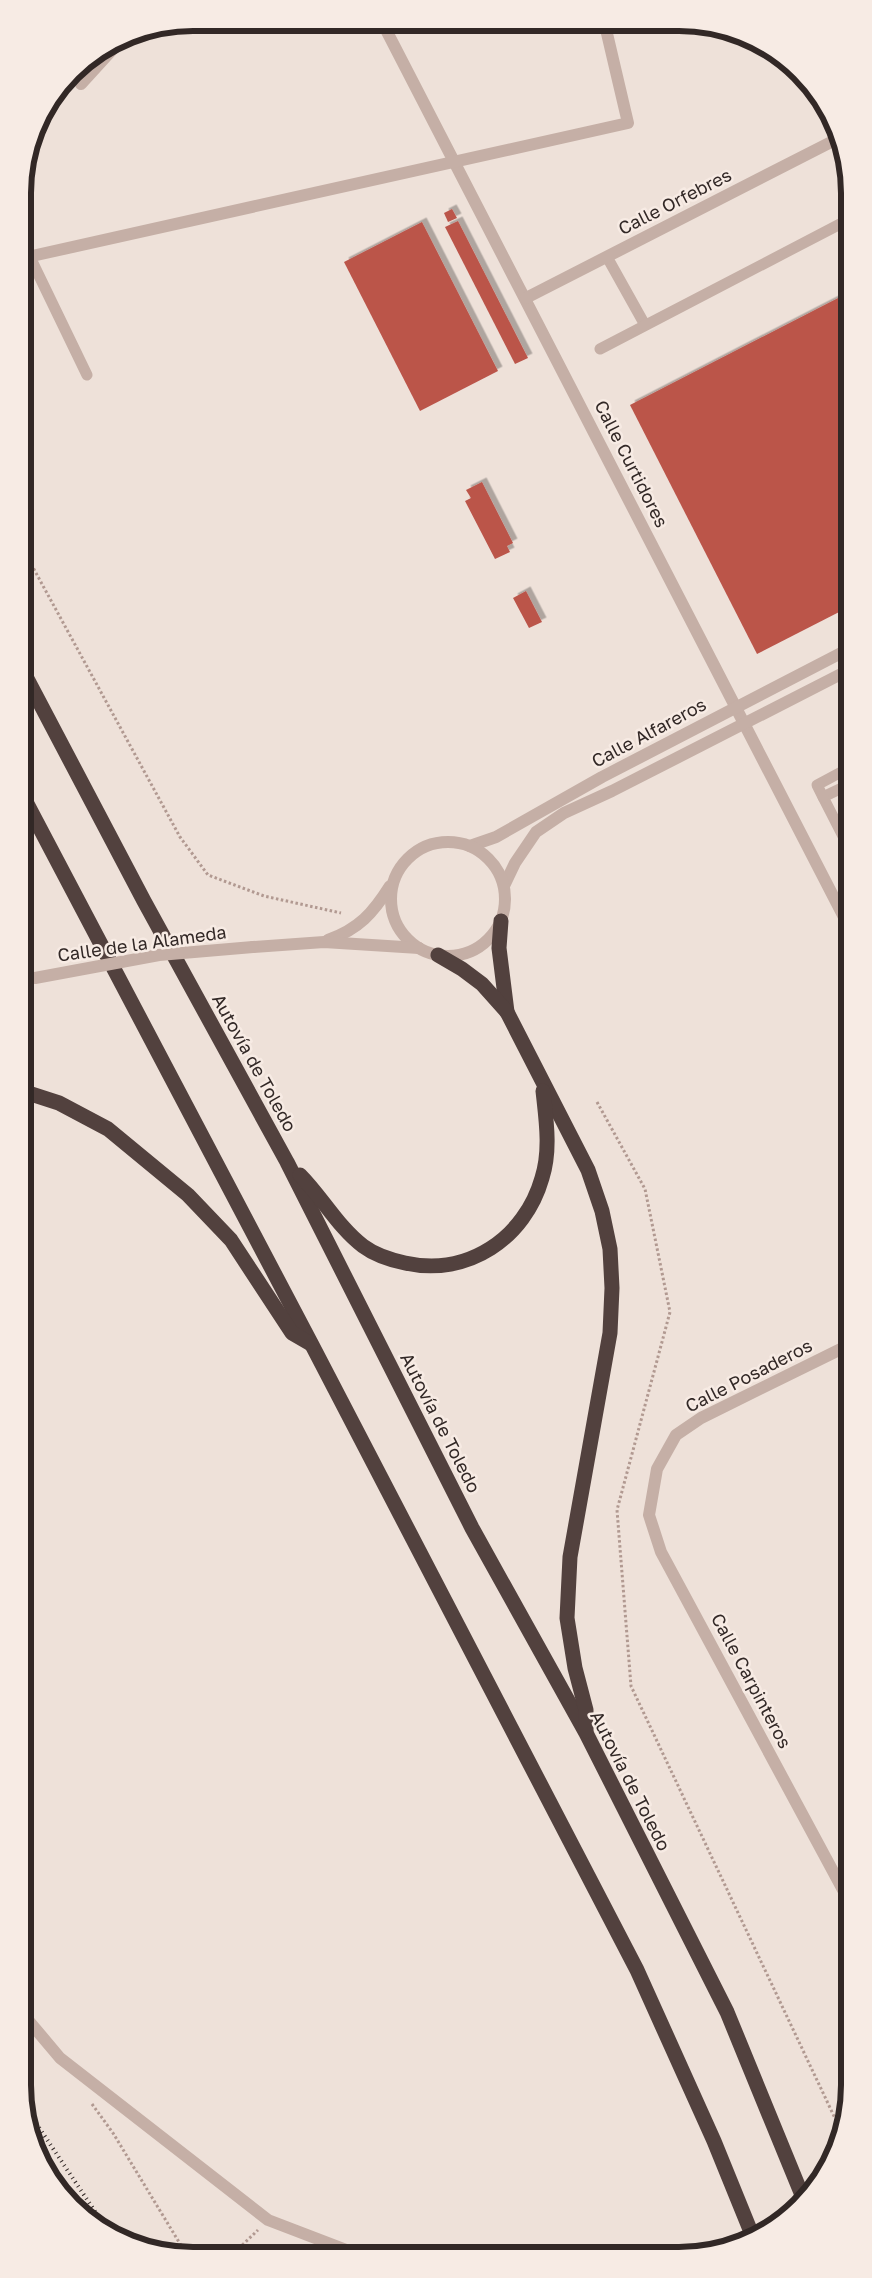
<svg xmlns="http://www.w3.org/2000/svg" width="872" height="2278" font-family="'Golos Text',sans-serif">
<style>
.building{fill:#bb544a;filter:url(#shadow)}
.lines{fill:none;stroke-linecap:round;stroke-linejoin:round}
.path{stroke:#b19991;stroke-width:3;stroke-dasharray:2.5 2.5;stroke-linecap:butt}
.service{stroke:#c5afa6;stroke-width:11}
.minor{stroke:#c5afa6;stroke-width:12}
.tertiary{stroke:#c5afa6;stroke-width:12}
.motorway{stroke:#52413e;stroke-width:15}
.rail{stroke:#322826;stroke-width:4;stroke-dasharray:1 4;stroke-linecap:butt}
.tertiary-bridge{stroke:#c5afa6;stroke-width:12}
.labels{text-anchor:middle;stroke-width:5;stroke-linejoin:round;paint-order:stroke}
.street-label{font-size:18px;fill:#322826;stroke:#f7ebe4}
.rim{fill:none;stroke:#322826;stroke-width:6}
</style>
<defs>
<filter id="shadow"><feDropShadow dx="4.5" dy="-4.5" stdDeviation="0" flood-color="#0004"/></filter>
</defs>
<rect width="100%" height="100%" fill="#eee1d9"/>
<g class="building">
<path d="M452 209 457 218 448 222 444 213Z"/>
<path d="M458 221 528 358 515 364 445 227Z"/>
<path d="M422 222 498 371 420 411 344 262Z"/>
<path d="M844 295 845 609 757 654 630 405Z"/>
<path d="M482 482 513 543 507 546 510 552 495 559 465 501 471 498 466 490Z"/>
<path d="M526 591 542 622 529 628 513 598Z"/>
</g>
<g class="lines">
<g class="path">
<path d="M24 551 180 837 208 875 264 896 341 913"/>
<path d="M597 1102 645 1189 670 1312 617 1510 631 1686 841 2131"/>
<path d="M92 2104 113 2133 185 2252"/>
<path d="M235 2252 258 2230"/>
</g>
<g class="service">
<path d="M30 257 87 375"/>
<path d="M607 257 645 325"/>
<path d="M600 349 844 222"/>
<path d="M846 786 823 797 846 842"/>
<path d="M823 797 817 785 845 770"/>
</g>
<g class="minor">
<path d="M383 24 846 921"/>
<path d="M81 84 122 39"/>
<path d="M23 258 628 123 605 25"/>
<path d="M526 298 839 138"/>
<path d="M470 846 496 837 602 777 845 651"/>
<path d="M504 886 515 863 536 832 564 813 612 791 845 672"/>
<path d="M847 1346 701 1418 676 1435 657 1469 649 1515 661 1552 849 1901"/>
<path d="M836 1876 849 1870"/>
<path d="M28 2020 60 2058 268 2220 349 2251"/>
</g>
<g class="tertiary">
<circle cx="448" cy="899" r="57"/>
<path d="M328 940C359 929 373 913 390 886"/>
<path d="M253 947 324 942 419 948"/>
</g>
<g class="motorway">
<path d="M24 673 144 901 287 1162 472 1528 586 1733 727 2012 804 2200"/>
<path d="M25 800 312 1345 637 1970 714 2141 753 2237"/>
<path d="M501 921 499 948 507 1012"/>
<path d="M438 955 462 969 482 984 507 1012 588 1170 602 1211 610 1249 612 1288 610 1333 570 1557 567 1618 575 1668 586 1710V1731"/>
<path d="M25 1092 59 1103 108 1129 188 1195 231 1240 292 1333 311 1344"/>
<path d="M300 1175C322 1197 338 1227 363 1246 375 1255 391 1260 405 1263 468 1277 525 1238 542 1178 551 1150 546 1119 543 1091"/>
</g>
<path class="rail" d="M28 2111 108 2231"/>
<path class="tertiary-bridge" d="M35 978 159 955 253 947"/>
</g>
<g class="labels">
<g class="street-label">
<text transform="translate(675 202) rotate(-27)" y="6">Calle Orfebres</text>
<text transform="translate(631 464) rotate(63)" y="6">Calle Curtidores</text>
<text transform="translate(649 733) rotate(-28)" y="6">Calle Alfareros</text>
<text transform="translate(142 944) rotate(-8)" y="6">Calle de la Alameda</text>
<text transform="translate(254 1063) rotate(61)" y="6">Autovía de Toledo</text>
<text transform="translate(749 1376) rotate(-27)" y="6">Calle Posaderos</text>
<text transform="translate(440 1423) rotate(63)" y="6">Autovía de Toledo</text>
<text transform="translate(751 1681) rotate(62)" y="6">Calle Carpinteros</text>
<text transform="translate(630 1781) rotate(63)" y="6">Autovía de Toledo</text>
</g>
</g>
<path d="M0 0H872V2278H0ZM193 31H679A162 162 0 0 1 841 193V2085A162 162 0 0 1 679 2247H193A162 162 0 0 1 31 2085V193A162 162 0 0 1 193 31Z" fill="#f7ebe4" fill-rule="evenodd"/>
<path class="rim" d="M193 31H679A162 162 0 0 1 841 193V2085A162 162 0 0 1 679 2247H193A162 162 0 0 1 31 2085V193A162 162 0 0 1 193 31Z"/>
</svg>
